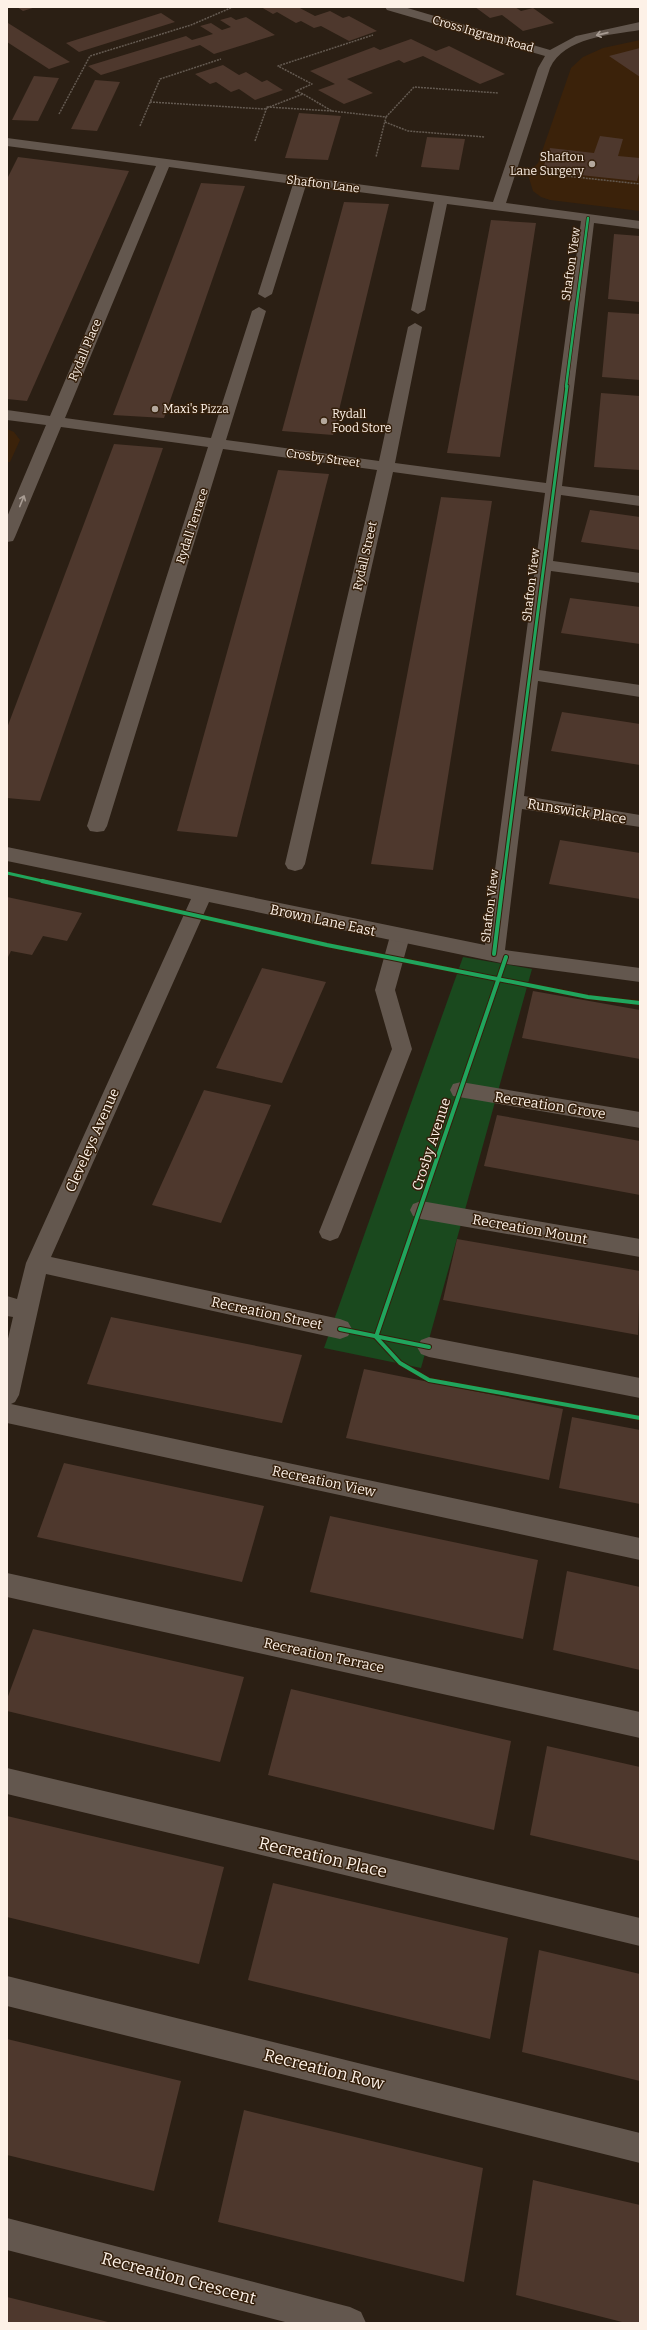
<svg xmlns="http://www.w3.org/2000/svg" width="647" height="2330" font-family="Bitter,serif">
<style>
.built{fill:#3b220a}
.green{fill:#1a491e}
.building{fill:#4e382d}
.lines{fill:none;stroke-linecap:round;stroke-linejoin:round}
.path{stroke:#645a51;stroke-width:1.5;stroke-dasharray:2 1;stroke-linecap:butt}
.lane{fill:#63574e;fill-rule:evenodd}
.street{fill:#63574e;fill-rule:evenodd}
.cycleway-far2-casing{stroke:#341f0b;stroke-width:4}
.cycleway-far1-casing{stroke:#341f0b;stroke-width:5}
.cycleway-casing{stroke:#341f0b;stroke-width:6}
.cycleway-far2{stroke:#20a55d;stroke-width:2.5}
.cycleway-far1{stroke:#20a55d;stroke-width:3}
.cycleway{stroke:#20a55d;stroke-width:4}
.oneway{stroke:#a89c93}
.poi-dot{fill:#b4a89d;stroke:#341f0b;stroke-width:1.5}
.labels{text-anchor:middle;stroke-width:3;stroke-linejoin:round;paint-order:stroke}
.far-street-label{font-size:12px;fill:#fdf1e7;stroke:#341f0b}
.far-poi-label{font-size:12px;fill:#fdf1e7;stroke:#341f0b;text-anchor:start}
.street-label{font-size:14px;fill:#fdf1e7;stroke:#341f0b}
.near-street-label{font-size:17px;fill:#fdf1e7;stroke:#341f0b}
</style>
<rect width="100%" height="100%" fill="#2b1f14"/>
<g class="built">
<path d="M640 40V211L550 200 541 197 533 191 529 178 532 169 538 163 571 68 583 57 603 48Z"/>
<path d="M7 429 14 432 20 440 10 462H7Z"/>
</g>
<path class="green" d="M463 957 532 969 421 1368 324 1348Z"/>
<g class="building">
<path d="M17 7H36L23 11Z"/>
<path d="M261 7H298L315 16 330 11 343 18 349 16 377 31 349 41 321 26 314 28 301 21 296 23 277 12 273 14Z"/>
<path d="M475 7H515L521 11 533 8 554 23 523 31 502 15 490 18Z"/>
<path d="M161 13 175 22 79 52 66 43Z"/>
<path d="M231 17 236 20 246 17 275 35 214 54 200 45 101 75 88 66 186 36 192 40 213 34 200 26 211 23 222 30 231 27 220 20Z"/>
<path d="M7 23H8L70 62 49 69 7 42Z"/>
<path d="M411 39 436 51 449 46 505 74 480 84 423 56 404 63 399 60 347 79 373 93 344 104 318 90 335 84 310 71 374 47 380 50Z"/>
<path d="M640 48V77L609 56Z"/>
<path d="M223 65 239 75 246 72 262 82 267 80 283 90 255 100 239 89 231 92 216 82 210 84 195 74Z"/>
<path d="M34 76 59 78 38 121 12 120Z"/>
<path d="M95 80 120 82 97 131 71 129Z"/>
<path d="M299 113 341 116 328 160 285 158Z"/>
<path d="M600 136 623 139 618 156 640 158V170L637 181 542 171 550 148 594 153Z"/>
<path d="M427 137 465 139 459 170 421 167Z"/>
<path d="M18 157 129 171 27 401 7 399V179Z"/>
<path d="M201 183 245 186 164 418 113 415Z"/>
<path d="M344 202 389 204 333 435 282 431Z"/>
<path d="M491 220 536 223 500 457 447 453Z"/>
<path d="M614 234 640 236V302L608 299Z"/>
<path d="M608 312 640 314V380L602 377Z"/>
<path d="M601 393 640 396V470L594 467Z"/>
<path d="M114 444 163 448 40 801 7 798V728Z"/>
<path d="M278 470 329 474 237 837 177 831Z"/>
<path d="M441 497 492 501 433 870 371 864Z"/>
<path d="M590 510 640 517V550L581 542Z"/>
<path d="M570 598 640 607V644L561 633Z"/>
<path d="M562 712 640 724V765L551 751Z"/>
<path d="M560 840 640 853V899L549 884Z"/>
<path d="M7 897 82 913 67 941 43 936 32 955 11 951 7 959Z"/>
<path d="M262 968 326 982 282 1083 216 1068Z"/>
<path d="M533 991 640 1010V1059L522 1038Z"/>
<path d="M204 1090 271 1105 221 1223 152 1205Z"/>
<path d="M497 1115 640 1141V1195L484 1166Z"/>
<path d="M457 1239 640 1271 638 1335 443 1300Z"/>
<path d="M111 1317 302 1355 282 1423 87 1384Z"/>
<path d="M364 1369 563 1409 549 1480 346 1438Z"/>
<path d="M572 1417 640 1430V1504L559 1488Z"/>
<path d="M64 1463 264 1506 242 1582 37 1537Z"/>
<path d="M330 1516 538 1560 523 1639 310 1592Z"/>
<path d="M567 1571 640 1587V1670L553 1650Z"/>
<path d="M33 1629 244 1677 220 1762 7 1711V1699Z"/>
<path d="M291 1689 511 1741 494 1830 268 1775Z"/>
<path d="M547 1746 640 1767V1861L530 1835Z"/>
<path d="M7 1816 224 1867 199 1964 7 1917Z"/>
<path d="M273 1883 508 1938 490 2039 248 1980Z"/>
<path d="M539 1950 640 1974V2081L522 2052Z"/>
<path d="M7 2039 181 2081 154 2191 7 2155Z"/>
<path d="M244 2110 483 2168 464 2282 218 2222Z"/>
<path d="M533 2180 640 2205V2323H626L516 2295Z"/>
<path d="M7 2297 108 2322V2323H7Z"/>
</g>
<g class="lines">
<g class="path">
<path d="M150 102 264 109 303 94 296 91 312 84 278 66 373 35"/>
<path d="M332 111 386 117 376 157"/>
<path d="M59 114 90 56 191 25 233 7"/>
<path d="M386 117 414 87 498 93"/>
<path d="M385 122 408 131 485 137"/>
<path d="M140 126 160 79 221 59"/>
<path d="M255 141 267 107 332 111 303 94"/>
<path d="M547 174 640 184"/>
</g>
<path class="lane" d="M400 929 407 931 410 936 395 990 412 1049 341 1232 338 1238 330 1241 322 1238 319 1232 392 1049 375 990 390 936 393 931Z"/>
<g class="street">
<path d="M385 7H404L550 50 576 36 640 22V30C611 35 564 37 550 68L506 203 640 221V229L594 223 562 486 640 496V506L561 495 553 561 640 573V583L551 571 539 670 640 685V697L538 681 524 796 640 815V827L522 809 505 950 640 968V982L506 964 209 902 51 1257 340 1319 348 1322 352 1329 348 1336 340 1339 46 1274 19 1395 15 1402 11 1404 640 1538V1560L7 1423V1343L13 1317 7 1316V1296L17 1299 26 1263 191 899 7 861V847L485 945 545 493 393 472 305 864 302 869 295 871 288 869 285 864 377 470 223 449 107 826 104 831 97 832 90 831 87 826 208 447 61 427 15 537 13 541 7 542V517L46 425 7 420V410L50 416 156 166 7 146V138L493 202 538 68 545 56 387 10ZM169 167 293 184 258 294 265 298 272 294 306 185 434 202 411 310 418 314 425 310 447 204 581 221 546 483 395 463 422 327 415 323 408 327 379 461 226 440 266 311 259 307 252 311 211 438 65 418Z"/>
<path d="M461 1082 640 1112V1128L453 1096 450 1090 453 1084Z"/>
<path d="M421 1201 640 1239V1257L421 1219 413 1216 410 1210 413 1204Z"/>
<path d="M429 1337 640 1378V1398L429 1357 421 1354 417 1347 421 1340Z"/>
<path d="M7 1573 640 1712V1738L7 1597Z"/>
<path d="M7 1768 640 1918V1946L7 1794Z"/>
<path d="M7 1976 640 2133V2163L7 2006Z"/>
<path d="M7 2218 350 2307 361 2312 366 2323H289L7 2250Z"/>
</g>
<defs>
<path id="cycleway-far2" d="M566 387 588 218"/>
<g id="cycleway-far1">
<path d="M7 873 47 882"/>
<path d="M503 882 567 386"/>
</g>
<g id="cycleway">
<path d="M42 881 327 945 588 997 640 1003"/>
<path d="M494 954 503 881"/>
<path d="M506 957 376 1337 400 1363 429 1380 640 1418"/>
<path d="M340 1329 429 1347"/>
</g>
</defs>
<use href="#cycleway-far2" class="cycleway-far2-casing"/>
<use href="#cycleway-far1" class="cycleway-far1-casing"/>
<use href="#cycleway" class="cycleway-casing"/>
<use href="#cycleway-far2" class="cycleway-far2"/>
<use href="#cycleway-far1" class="cycleway-far1"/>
<use href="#cycleway" class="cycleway"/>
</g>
<defs><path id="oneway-shaft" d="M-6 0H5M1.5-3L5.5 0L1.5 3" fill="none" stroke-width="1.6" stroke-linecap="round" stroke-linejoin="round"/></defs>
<g class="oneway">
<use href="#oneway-shaft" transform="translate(602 34) rotate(167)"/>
<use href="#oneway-shaft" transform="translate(22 501) rotate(-68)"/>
</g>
<g class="poi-dot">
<circle cx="592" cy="164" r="4"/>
<circle cx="155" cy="409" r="4"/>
<circle cx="324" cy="421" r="4"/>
</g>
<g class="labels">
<g class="far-street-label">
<text transform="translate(483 34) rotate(16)" y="4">Cross Ingram Road</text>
<text transform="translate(323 184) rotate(7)" y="4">Shafton Lane</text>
<text transform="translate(571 264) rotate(-82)" y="4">Shafton View</text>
<text transform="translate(85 350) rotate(-67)" y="4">Rydall Place</text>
<text transform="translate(323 458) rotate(8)" y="4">Crosby Street</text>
<text transform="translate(192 526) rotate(-72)" y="4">Rydall Terrace</text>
<text transform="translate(365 556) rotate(-77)" y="4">Rydall Street</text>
<text transform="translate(531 585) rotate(-83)" y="4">Shafton View</text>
<text transform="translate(490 906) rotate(-83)" y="4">Shafton View</text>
</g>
<g class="far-poi-label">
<text x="584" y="161" text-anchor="end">Shafton<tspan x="584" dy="14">Lane Surgery</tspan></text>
<text x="163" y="413">Maxi's Pizza</text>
<text x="332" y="418">Rydall<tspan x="332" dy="14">Food Store</tspan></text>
</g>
<g class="street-label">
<text transform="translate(577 811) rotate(9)" y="5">Runswick Place</text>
<text transform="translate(323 920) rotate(12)" y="5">Brown Lane East</text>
<text transform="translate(550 1105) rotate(9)" y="5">Recreation Grove</text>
<text transform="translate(92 1140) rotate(-66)" y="5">Cleveleys Avenue</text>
<text transform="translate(431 1144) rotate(-72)" y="5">Crosby Avenue</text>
<text transform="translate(530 1229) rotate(10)" y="5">Recreation Mount</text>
<text transform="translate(267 1313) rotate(12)" y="5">Recreation Street</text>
<text transform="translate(324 1481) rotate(12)" y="5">Recreation View</text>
<text transform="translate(324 1655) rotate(12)" y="5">Recreation Terrace</text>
</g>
<g class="near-street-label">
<text transform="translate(323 1857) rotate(13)" y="6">Recreation Place</text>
<text transform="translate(324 2069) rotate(14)" y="6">Recreation Row</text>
<text transform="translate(179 2278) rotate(15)" y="6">Recreation Crescent</text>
</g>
</g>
<rect width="647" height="2330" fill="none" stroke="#fdf1e7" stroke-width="16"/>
</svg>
